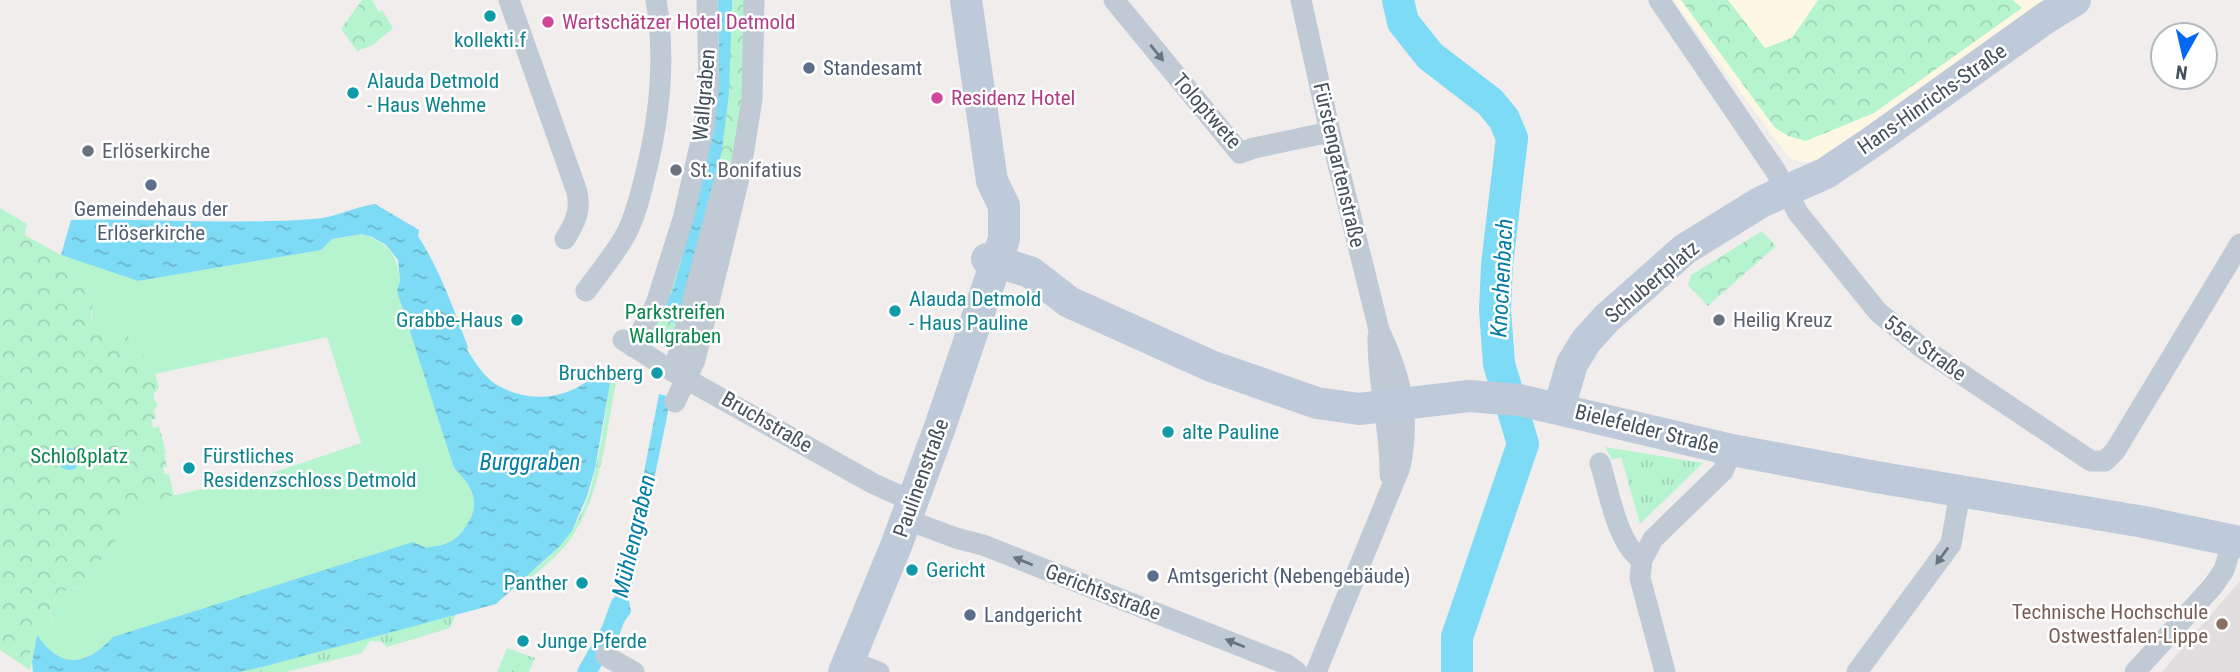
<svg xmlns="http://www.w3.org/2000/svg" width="2240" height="672" font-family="'Roboto Condensed',sans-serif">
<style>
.commercial{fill:#fef7e4}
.education{fill:#e2dedf}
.grass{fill:url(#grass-tufts)}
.park{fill:url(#park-crowns)}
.garden{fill:#b6f4cf}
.water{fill:url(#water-ripples)}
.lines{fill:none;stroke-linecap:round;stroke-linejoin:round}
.canal{stroke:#7edbf6;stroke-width:19}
.river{stroke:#7edbf6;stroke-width:32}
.street{stroke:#bfcad5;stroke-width:21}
.secondary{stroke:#becad9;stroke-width:32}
.oneway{fill:#697581}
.culture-dot{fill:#0f9aa8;stroke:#fff;stroke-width:2.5}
.hotel-dot{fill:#d1479c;stroke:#fff;stroke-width:2.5}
.service-dot{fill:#5c6f8a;stroke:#fff;stroke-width:2.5}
.worship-dot{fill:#6b7280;stroke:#fff;stroke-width:2.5}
.education-dot{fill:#8d6e63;stroke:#fff;stroke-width:2.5}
.labels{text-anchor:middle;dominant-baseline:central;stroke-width:5;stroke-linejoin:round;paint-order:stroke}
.hotel-label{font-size:21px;fill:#b23c85;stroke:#fff;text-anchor:start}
.culture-label{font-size:21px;fill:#0d838f;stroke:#fff;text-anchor:start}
.service-label{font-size:21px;fill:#4e5e75;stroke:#fff;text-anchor:start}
.street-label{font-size:21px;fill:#44515d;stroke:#fff}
.worship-label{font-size:21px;fill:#5b616d;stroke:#fff;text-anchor:start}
.park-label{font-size:21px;fill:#0c874c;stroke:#fff}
.education-label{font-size:21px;fill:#785e54;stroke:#fff;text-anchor:end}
.water-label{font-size:23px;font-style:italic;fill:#027ea4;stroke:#fff}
</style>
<defs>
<pattern id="grass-tufts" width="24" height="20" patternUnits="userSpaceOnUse" patternTransform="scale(1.75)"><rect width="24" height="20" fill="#b6f4cf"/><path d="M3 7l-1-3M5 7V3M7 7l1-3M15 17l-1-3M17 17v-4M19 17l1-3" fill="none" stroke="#9ed3b4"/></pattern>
<pattern id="park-crowns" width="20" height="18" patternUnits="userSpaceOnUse" patternTransform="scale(1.75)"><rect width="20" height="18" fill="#b6f4cf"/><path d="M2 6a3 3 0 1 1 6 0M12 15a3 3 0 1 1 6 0" fill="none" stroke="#9ed3b4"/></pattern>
<pattern id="water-ripples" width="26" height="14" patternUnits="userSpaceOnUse" patternTransform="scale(1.75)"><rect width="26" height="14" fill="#7edbf6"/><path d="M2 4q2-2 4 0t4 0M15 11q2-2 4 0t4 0" fill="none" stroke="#69b4ca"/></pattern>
</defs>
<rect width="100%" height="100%" fill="#f1eded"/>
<path class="commercial" d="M1673,0H2048L2051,2L1813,163L1794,160L1786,154Z"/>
<path class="education" d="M2240,581V672H2162L2167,666Z"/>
<path class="grass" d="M610,383H616C605,438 601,502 565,546C551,562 533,576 517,590L512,589C532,571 555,554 570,533C598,494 602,429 610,383Z
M1605,447L1703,463L1640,524L1621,457L1612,460Z
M456,614L450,628L387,647L382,642L370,641L362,653L286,672H240Z
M507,648L535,658L529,672H497Z"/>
<path class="park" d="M362,0H372L379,12L382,10L393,28L373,45L357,51L341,29Z
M711,0H751L743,132L676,353L645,333L689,214Z
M1681,0H1728L1765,48L1792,38L1818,0H2013L2022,8L1874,113L1806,141L1788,136L1775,128Z
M0,208L27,224L25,235L61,255L95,299L91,311V318L125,332L153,368L159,387L154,394V400L158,404L154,411L156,418L152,420L153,428L159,426L166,453L164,454L167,466L163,468L165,474H169L174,496L146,502L80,587H74L54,600L50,615L54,628L35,635L30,648V670L0,650Z
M1762,231L1776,246L1708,306L1688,285L1691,275Z"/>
<path class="garden" d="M363,234C389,244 397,254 400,281L454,468C481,495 482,517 451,542L114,637C97,655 68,672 47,649C43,645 40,640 37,636L30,670V648L35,635L54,628C45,607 57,588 80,587L146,502L275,472L361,443L327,337L155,374L153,368L125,332C102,339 84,322 95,299L61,255L138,281L260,260L332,239Z"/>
<path class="water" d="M718,0H732L729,93L722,150L679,325L667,319L664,303L668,294L672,293C688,235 706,178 714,119C720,80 719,39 718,0Z
M375,204L419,230L418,236C440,270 454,310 468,347L467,350C476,363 485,379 499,386C531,404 570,399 596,374L610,383L595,469L587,496L572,531L560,546L496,604L266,666L240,672H33L32,662L37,635C61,670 86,666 113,637L413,542L426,548C435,546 446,545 453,540C460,535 464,530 468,523C482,501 470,484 454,468L397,291L400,281L398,260L386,245L372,237L362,234L332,239L321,250L138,281L61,255L71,220C152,218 232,225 313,219C335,218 353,207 375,204Z
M659,394L671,397L629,602L631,612L617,632L606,626L629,551Z
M58 459a11 11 0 1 1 22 0a11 11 0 1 1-22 0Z"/>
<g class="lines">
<path class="canal" d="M587,672L611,630L620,605"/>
<path class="river" d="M1398,0L1403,22L1430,56L1490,102L1504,119L1512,138L1497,265L1495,310L1499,364L1523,444L1457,637V672"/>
<path class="street" d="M509,0L577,192C581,211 575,223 565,239
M1114,0L1240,153L1254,148L1330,132
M1301,0L1330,132L1379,330C1401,377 1411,415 1400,467L1316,672
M1659,0L1775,170L1798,213L1878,312L1921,347L2091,461H2105L2115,451L2240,244
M586,291C599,273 615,254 626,234C636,215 641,192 646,172C660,115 666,58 656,0
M1378,336C1377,383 1391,428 1390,475
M623,340L672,371L874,484L912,501
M633,347L656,304L683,219L704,128L709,86L707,0
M672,371L679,353L726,174
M675,402L695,360L740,174L752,99L754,0
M1600,463C1609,491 1617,544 1642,560
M905,519L956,538L983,545L1286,664L1297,672
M606,656L634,672
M849,661L879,672
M1665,672L1640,578L1642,560L1653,539L1723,471L1732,450
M1857,672L1951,544L1960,492
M2135,672L2213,586L2224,570L2233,540"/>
<path class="secondary" d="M987,259L1030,272L1069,302L1211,366L1317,403L1359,409L1469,396L1519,400L1732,450L1876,477L2144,522L2240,542
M1559,408L1572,364L1586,341L1607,318L1685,249L1761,202L1826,173L1872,142L2047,17L2075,0
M844,672L896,546L940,427L1004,239V206L992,181L966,0"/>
</g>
<defs><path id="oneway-solid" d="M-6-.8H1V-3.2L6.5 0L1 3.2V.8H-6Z" transform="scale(1.75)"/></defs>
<g class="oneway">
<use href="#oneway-solid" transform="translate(1157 53) rotate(51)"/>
<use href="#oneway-solid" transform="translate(1942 556) rotate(126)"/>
<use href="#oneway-solid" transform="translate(1023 561) rotate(-158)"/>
<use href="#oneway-solid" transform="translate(1235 643) rotate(-158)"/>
</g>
<g class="culture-dot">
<circle cx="490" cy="16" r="7"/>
<circle cx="353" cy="93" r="7"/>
<circle cx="895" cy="311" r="7"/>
<circle cx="517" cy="320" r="7"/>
<circle cx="657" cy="373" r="7"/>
<circle cx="1168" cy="432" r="7"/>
<circle cx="189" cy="468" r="7"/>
<circle cx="912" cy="570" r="7"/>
<circle cx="582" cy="583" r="7"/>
<circle cx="523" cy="641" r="7"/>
</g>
<g class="hotel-dot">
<circle cx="548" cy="22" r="7"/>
<circle cx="937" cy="98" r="7"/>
</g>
<g class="service-dot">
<circle cx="809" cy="68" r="7"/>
<circle cx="151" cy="185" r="7"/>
<circle cx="1153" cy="576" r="7"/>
<circle cx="970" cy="615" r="7"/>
</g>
<g class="worship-dot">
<circle cx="88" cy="151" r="7"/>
<circle cx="676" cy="170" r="7"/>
<circle cx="1719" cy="320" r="7"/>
</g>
<circle class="education-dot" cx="2222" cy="624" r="7"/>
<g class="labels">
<g class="hotel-label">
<text x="562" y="22">Wertschätzer Hotel Detmold</text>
<text x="951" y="98">Residenz Hotel</text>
</g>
<g class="culture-label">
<text x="490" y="40" text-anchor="middle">kollekti.f</text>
<text x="367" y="81">Alauda Detmold<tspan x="367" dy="24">- Haus Wehme</tspan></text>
<text x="909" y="299">Alauda Detmold<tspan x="909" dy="24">- Haus Pauline</tspan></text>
<text x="503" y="320" text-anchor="end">Grabbe-Haus</text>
<text x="643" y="373" text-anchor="end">Bruchberg</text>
<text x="1182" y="432">alte Pauline</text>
<text x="203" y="456">Fürstliches<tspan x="203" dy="24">Residenzschloss Detmold</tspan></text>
<text x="926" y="570">Gericht</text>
<text x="568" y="583" text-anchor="end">Panther</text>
<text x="537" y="641">Junge Pferde</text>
</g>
<g class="service-label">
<text x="823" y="68">Standesamt</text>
<text x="151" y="209" text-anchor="middle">Gemeindehaus der<tspan x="151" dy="24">Erlöserkirche</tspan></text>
<text x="1167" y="576">Amtsgericht (Nebengebäude)</text>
<text x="984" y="615">Landgericht</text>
</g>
<g class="street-label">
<text transform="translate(704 95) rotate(-85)">Wallgraben</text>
<text transform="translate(1932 99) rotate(-35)">Hans-Hinrichs-Straße</text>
<text transform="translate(1207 111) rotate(49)">Toloptwete</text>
<text transform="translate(1339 165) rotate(77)">Fürstengartenstraße</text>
<text transform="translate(1652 282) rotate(-40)">Schubertplatz</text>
<text transform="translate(1925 348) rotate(36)">55er Straße</text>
<text transform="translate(767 422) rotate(30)">Bruchstraße</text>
<text transform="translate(1647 429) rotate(14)">Bielefelder Straße</text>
<text transform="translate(921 478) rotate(-70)">Paulinenstraße</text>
<text transform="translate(1103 592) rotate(21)">Gerichtsstraße</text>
</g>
<g class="worship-label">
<text x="102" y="151">Erlöserkirche</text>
<text x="690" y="170">St. Bonifatius</text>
<text x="1733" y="320">Heilig Kreuz</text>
</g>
<g class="park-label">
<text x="675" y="312">Parkstreifen<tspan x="675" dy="24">Wallgraben</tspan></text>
<text x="79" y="456">Schloßplatz</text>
</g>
<g class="education-label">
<text x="2208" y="612">Technische Hochschule<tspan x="2208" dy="24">Ostwestfalen-Lippe</tspan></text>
</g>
<g class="water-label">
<text transform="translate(1502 278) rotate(-87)">Knochenbach</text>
<text x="530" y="462">Burggraben</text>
<text transform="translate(634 536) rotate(-77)">Mühlengraben</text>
</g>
</g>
<g transform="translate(2184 56) rotate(188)"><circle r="33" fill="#ffffff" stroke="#b4b9be" stroke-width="2"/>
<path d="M0-5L12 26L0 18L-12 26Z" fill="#0468f4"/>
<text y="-10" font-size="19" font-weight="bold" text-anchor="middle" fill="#44515d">N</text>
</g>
</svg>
